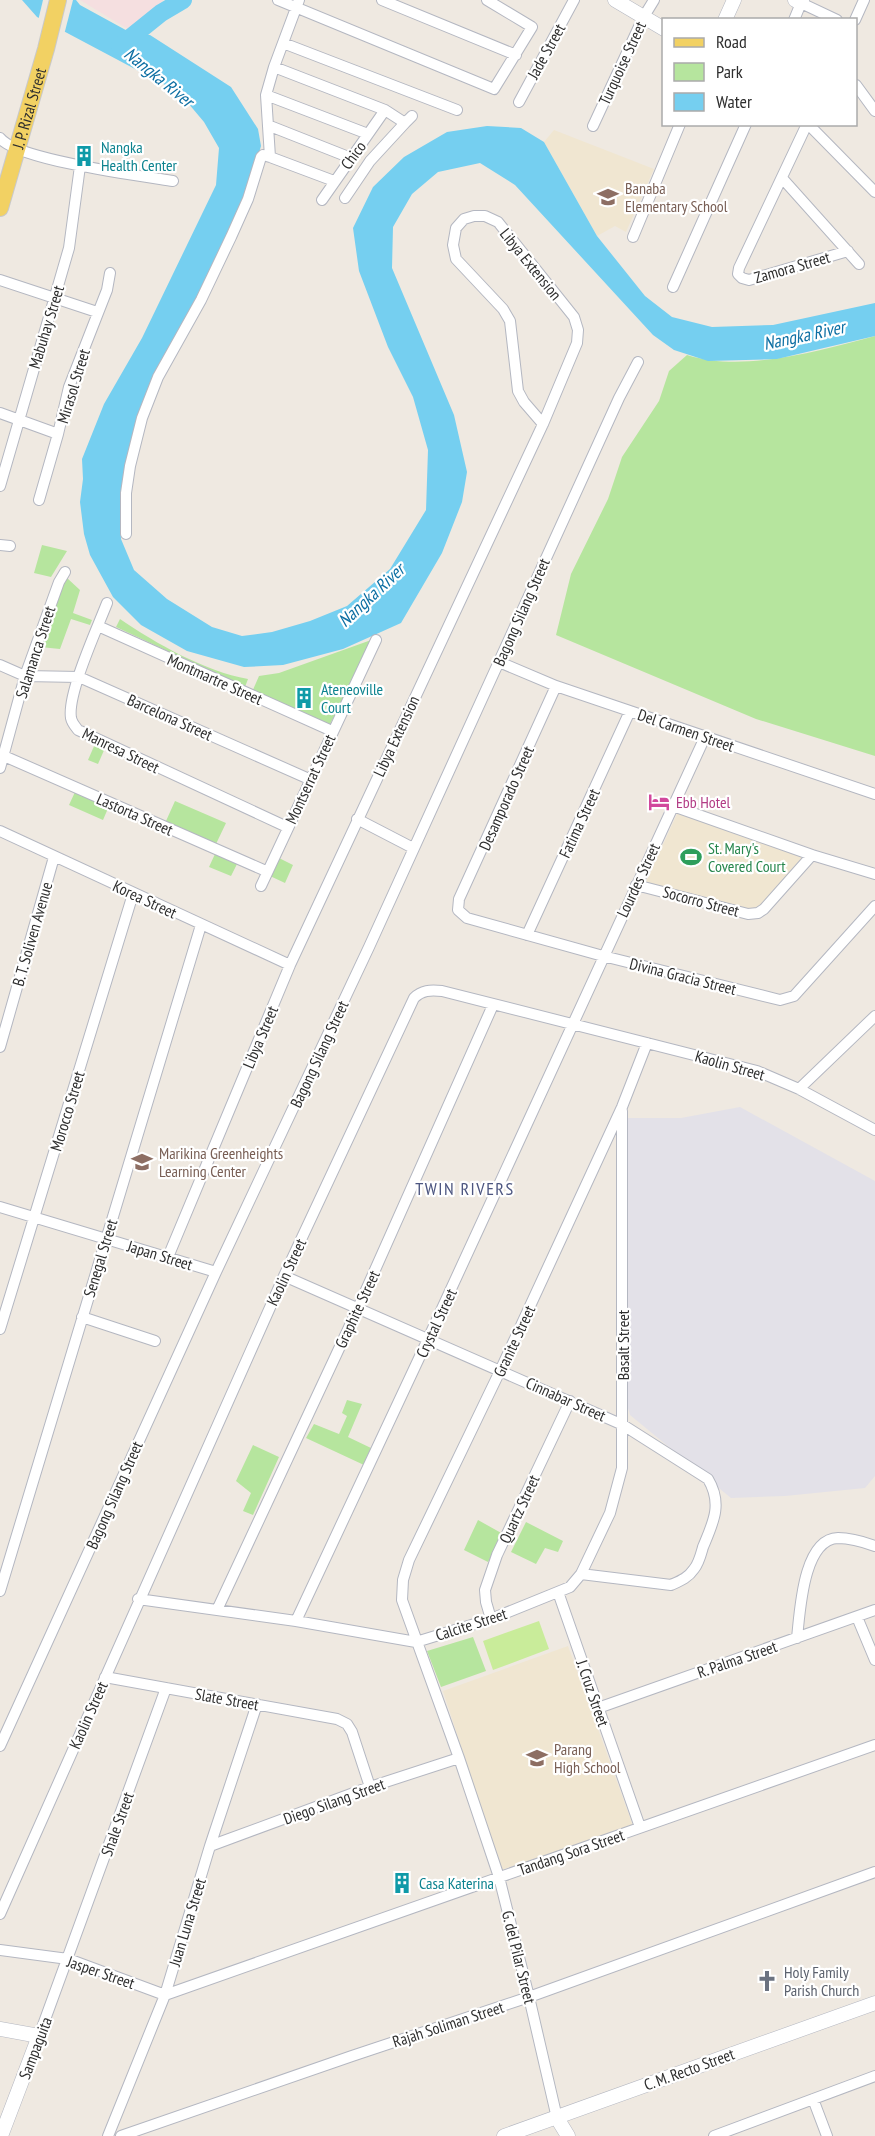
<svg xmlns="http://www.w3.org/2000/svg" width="875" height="2136" font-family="'PT Sans Narrow',sans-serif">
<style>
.industrial{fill:#e3e1e8}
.education{fill:#f0e6d1}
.medical{fill:#f5dfe0}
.green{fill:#b6e59e}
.pitch{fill:#c9ec9a}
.water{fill:#75cff0}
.pier{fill:#efe9e1}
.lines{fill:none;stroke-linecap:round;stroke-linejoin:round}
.river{stroke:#75cff0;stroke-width:18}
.minor-casing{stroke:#b4b7c1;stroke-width:12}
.tertiary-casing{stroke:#b4b7c1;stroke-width:15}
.primary-casing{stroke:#c9c9c9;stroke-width:18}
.minor{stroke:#fff;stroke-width:10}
.tertiary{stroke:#fff;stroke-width:14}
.primary{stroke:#f2d163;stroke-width:16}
.labels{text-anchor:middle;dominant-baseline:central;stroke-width:4.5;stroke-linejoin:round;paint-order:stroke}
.street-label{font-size:16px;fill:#2e2e2e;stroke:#fff}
.culture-label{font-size:16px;fill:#0d838f;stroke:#fff;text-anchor:start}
.education-label{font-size:16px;fill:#785e54;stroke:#fff;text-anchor:start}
.hotel-label{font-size:16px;fill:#b23c85;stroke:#fff;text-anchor:start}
.leisure-label{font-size:16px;fill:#27864d;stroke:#fff;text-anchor:start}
.worship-label{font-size:16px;fill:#5b616d;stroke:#fff;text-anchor:start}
.water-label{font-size:18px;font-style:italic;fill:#0d6fa3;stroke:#fff}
.neighbourhood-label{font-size:18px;letter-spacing:1.5px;fill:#4d5680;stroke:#fff}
</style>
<rect width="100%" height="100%" fill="#efe9e1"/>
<path class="industrial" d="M740,1107L875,1181V1476L865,1488L785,1496L731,1498L630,1415L622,1387L625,1118H681Z"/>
<path class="education" d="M554,130L654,169L626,232L615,226L597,236L544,142Z
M678,812L806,855L754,914L645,884Z
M568,1646L633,1826L501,1870L443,1691Z"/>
<path class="medical" d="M80,0H163L146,28L136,34Z"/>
<path class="green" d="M875,336V756L756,719L556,635L571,574L608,499L622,457L659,401L669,371L687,355C743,373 819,351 875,336Z
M42,545L67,551L51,577L34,573Z
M67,578L80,590L73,613L92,620L90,625L71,619L60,649L40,647L62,584Z
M120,619C157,644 204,671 248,679L245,687L116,627Z
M374,639L329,726L252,692L259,676L279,673Z
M95,744L105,748L98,764L88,760Z
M75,792L109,806L103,820L69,805Z
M175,801L226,823L216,844L166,821Z
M215,854L237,864L231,876L209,867Z
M279,858L293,865L285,883L270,876Z
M347,1400L362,1404L348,1437L371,1448L364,1465L306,1438L314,1424L339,1434L347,1416L342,1413Z
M253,1445L279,1457L253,1515L243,1511L251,1493L236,1481Z
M478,1520L503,1534L488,1562L464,1550Z
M526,1522L563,1541L558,1552L545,1548L536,1564L511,1552Z
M473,1637L486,1671L441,1687L427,1651Z"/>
<path class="pitch" d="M539,1621L549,1649L493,1670L483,1641Z"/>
<path class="water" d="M22,0H76L80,5L133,34L150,35L231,87L258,129L261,146L246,197L216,275L146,396L120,512L121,539L134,570L167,599L212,627L242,636L272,632L310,621L347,606L390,569L426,510L428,450L413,397L388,347L359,271L353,228L373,187L404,157L447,132L487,126L521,128L544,142L597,236L645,296L672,317L712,327L773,325L875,303V336L777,359L708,361L674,350L653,335L515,185L480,163L438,172L412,194L393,227L392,268L454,415L467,472L462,502L442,553L401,623L343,649L283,665L244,667L187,651L141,625L113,597L90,555L84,534L80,502L83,479L82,459L104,404L142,338L216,185L219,148L204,122L188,103L167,86L37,17Z"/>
<path class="pier" d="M43,0H73L64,35L38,21Z"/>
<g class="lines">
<path class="river" d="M120,46L161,13L183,0"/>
<defs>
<path id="minor" d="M278,0L494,89L532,27L487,0
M382,0L516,55
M794,20L801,3L837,20
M855,20L864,0
M283,43L457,110
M274,67L385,110L405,123L412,116
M856,85L875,111
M266,95L368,134
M519,102L574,0
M807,124L739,268L738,274L742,278L749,280L848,251
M808,124L875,192
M270,126L351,158
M593,126L643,18L654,0
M0,138C17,160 141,176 173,181
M270,157L266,95L274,67L299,0
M782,178L859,264
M345,198L370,161L405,123
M322,200L385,110
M633,237L680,124
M0,280L97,312
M673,287L746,124
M0,413L58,434
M0,486L69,248L80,166
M39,500L58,434L69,387L107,290L110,273
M126,534V493L130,466L142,418L158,377L201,300L231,237L248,199L261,157L263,155L270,157L334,181
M0,545L10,546
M107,603C97,629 67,694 71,718C72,723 75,726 78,730L287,827
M98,626L332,731
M499,662L556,686L875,794
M0,665L25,676L79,677L309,779
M556,686L459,899L458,910L467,918L603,956L780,1000L794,996L875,906
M4,756L266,871
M0,768L25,676L59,582L65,572
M673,806L812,855L875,874
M357,819L413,848
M0,831L290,965
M636,885L748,914L758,913L764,909L812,855
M261,886L376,640
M527,935L630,711
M0,1047L54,857
M799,1089L875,1016
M0,1207L216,1272
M168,1257L290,965L543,424L577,343L578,330L574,317L498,222L485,216H474L464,219L456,228L453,245L456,259L503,309L510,321L518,391L524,402L543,424
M284,1276L623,1425L708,1479C723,1504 713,1523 703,1547C701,1554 699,1563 694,1569C688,1578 680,1581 671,1585L581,1574
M82,1317L155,1341
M0,1329L133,894
M0,1591L201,925
M558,1592L640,1827
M138,1599L296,1621L416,1642L491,1619L570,1587L581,1574L610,1513L622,1468V1111
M217,1610L358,1308L493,1005
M857,1617L875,1660
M491,1619L486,1602L485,1590L497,1555L570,1401
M296,1621L428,1339L705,737
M797,1638C800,1611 803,1539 838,1538C850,1538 864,1542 875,1546
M105,1677L337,1719L347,1724L352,1732L370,1787
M598,1708L875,1610
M0,1746L216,1272L369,947L619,398L638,362
M210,1846L370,1787L459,1758
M0,1914L284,1276L414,998C422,990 430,990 442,991L757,1071L799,1089L875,1130
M0,1950L68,1959L165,1995L875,1745
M39,2036L166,1688
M813,2099L827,2136
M557,2118L529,1997L499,1877L459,1758L402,1600L403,1580L409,1560L500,1371L622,1107L647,1043
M108,2136L165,1995L210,1846L257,1704
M121,2136L352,2056L529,1997L875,1872
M714,2136L875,2076"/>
<path id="tertiary" d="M615,0L664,29
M795,0L801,3L802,0
M725,20L734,0
M0,2029L39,2036L1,2136
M557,2118L568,2136
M504,2136L875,2003"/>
<g id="primary">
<path id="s1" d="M0,208L46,49L58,0"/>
</g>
</defs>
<use href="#minor" class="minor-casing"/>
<use href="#tertiary" class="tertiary-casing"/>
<use href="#primary" class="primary-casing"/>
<use href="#minor" class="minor"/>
<use href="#tertiary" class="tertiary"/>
<use href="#primary" class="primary"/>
</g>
<defs>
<symbol id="building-bare" viewBox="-9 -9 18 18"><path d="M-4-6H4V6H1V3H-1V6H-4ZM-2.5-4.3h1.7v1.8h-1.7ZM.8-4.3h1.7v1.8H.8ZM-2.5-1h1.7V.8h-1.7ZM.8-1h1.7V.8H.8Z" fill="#0f9aa8" stroke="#fff" stroke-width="2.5" paint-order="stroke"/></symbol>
<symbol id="school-bare" viewBox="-9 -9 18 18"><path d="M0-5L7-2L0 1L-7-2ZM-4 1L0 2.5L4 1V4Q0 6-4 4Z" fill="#8d6e63" stroke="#fff" stroke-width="2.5" paint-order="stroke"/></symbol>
<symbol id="hotel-bare" viewBox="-9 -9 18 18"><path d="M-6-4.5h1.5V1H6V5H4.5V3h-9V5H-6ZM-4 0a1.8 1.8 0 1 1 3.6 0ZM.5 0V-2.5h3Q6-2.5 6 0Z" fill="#d1479c" stroke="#fff" stroke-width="2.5" paint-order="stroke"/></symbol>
<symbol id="stadium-bare" viewBox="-9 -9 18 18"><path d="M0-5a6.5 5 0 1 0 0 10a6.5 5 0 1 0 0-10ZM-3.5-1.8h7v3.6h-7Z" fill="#2e9e5b" stroke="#fff" stroke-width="2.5" paint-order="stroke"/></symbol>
<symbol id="church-bare" viewBox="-9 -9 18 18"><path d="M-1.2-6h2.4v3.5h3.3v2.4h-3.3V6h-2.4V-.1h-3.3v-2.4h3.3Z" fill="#6b7280" stroke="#fff" stroke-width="2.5" paint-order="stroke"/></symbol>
</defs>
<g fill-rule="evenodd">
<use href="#building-bare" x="69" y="141" width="30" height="30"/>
<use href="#school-bare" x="593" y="182" width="30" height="30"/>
<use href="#building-bare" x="289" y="683" width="30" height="30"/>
<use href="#hotel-bare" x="644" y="787" width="30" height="30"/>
<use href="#stadium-bare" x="676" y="842" width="30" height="30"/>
<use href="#school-bare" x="127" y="1147" width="30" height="30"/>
<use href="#school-bare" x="522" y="1743" width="30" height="30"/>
<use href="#building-bare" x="387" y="1868" width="30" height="30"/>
<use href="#church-bare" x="752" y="1966" width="30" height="30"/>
</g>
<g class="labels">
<g class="street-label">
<text transform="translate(546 51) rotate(-61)">Jade Street</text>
<text transform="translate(622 63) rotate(-65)">Turquoise Street</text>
<text stroke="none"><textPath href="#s1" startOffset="104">J. P. Rizal Street</textPath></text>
<text transform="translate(353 155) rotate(-54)">Chico</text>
<text transform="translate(531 264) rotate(51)">Libya Extension</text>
<text transform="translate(792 267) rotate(-16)">Zamora Street</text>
<text transform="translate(46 327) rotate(-73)">Mabuhay Street</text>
<text transform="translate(73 386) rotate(-73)">Mirasol Street</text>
<text transform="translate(521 612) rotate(-66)">Bagong Silang Street</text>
<text transform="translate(35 652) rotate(-72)">Salamanca Street</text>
<text transform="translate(215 679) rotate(24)">Montmartre Street</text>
<text transform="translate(170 717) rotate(24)">Barcelona Street</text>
<text transform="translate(686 730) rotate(19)">Del Carmen Street</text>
<text transform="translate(396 736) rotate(-65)">Libya Extension</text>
<text transform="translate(121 750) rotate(26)">Manresa Street</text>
<text transform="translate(310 779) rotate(-65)">Montserrat Street</text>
<text transform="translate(506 798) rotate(-66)">Desamporado Street</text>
<text transform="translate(135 814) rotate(24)">Lastorta Street</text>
<text transform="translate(579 823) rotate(-65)">Fatima Street</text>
<text transform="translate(638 880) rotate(-65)">Lourdes Street</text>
<text transform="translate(145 899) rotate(25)">Korea Street</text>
<text transform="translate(701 901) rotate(15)">Socorro Street</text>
<text transform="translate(32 934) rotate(-74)">B. T. Soliven Avenue</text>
<text transform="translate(683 976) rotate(14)">Divina Gracia Street</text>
<text transform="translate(260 1037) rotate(-67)">Libya Street</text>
<text transform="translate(319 1054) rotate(-65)">Bagong Silang Street</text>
<text transform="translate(730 1065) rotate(16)">Kaolin Street</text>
<text transform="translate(67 1111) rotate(-73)">Morocco Street</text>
<text transform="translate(160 1255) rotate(17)">Japan Street</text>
<text transform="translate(100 1258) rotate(-73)">Senegal Street</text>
<text transform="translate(286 1272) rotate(-65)">Kaolin Street</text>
<text transform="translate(357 1309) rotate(-65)">Graphite Street</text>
<text transform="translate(436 1323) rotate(-65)">Crystal Street</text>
<text transform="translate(514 1341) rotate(-65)">Granite Street</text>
<text transform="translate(623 1345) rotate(-90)">Basalt Street</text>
<text transform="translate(566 1399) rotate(24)">Cinnabar Street</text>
<text transform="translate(114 1495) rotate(-66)">Bagong Silang Street</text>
<text transform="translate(519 1509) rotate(-65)">Quartz Street</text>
<text transform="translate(471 1624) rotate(-18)">Calcite Street</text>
<text transform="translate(737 1659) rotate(-19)">R. Palma Street</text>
<text transform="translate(593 1693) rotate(71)">J. Cruz Street</text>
<text transform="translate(227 1699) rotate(10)">Slate Street</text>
<text transform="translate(88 1715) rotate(-66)">Kaolin Street</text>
<text transform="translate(334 1801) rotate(-20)">Diego Silang Street</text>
<text transform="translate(117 1824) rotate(-70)">Shale Street</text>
<text transform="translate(571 1852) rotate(-19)">Tandang Sora Street</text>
<text transform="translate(187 1922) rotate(-73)">Juan Luna Street</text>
<text transform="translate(519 1957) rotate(76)">G. del Pilar Street</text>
<text transform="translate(101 1972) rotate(19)">Jasper Street</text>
<text transform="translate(448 2024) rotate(-18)">Rajah Soliman Street</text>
<text transform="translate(35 2048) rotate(-69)">Sampaguita</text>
<text transform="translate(689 2069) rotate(-20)">C. M. Recto Street</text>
</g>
<g class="culture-label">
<text x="101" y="147">Nangka<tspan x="101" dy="18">Health Center</tspan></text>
<text x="321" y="689">Ateneoville<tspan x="321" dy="18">Court</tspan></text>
<text x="419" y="1883">Casa Katerina</text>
</g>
<g class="education-label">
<text x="625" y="188">Banaba<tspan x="625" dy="18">Elementary School</tspan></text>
<text x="159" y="1153">Marikina Greenheights<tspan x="159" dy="18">Learning Center</tspan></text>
<text x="554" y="1749">Parang<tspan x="554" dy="18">High School</tspan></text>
</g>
<g class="hotel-label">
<text x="676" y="802">Ebb Hotel</text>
</g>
<g class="leisure-label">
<text x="708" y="848">St. Mary's<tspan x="708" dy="18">Covered Court</tspan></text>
</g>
<g class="worship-label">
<text x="784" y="1972">Holy Family<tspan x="784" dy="18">Parish Church</tspan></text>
</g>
<g class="water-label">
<text transform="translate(159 77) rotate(39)">Nangka River</text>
<text transform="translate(804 335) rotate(-12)">Nangka River</text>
<text transform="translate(371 595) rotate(-43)">Nangka River</text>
</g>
<g class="neighbourhood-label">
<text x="465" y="1188">TWIN RIVERS</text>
</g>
</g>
<rect x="662" y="18" width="195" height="108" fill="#ffffff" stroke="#ababab" stroke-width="1.5"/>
<rect x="674" y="38" width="30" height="9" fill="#f2d163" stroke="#ababab" stroke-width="1.5"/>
<text x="716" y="48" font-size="18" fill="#2e2e2e">Road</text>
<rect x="674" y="63" width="30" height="18" fill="#b6e59e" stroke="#ababab" stroke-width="1.5"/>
<text x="716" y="78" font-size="18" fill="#2e2e2e">Park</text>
<rect x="674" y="93" width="30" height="18" fill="#75cff0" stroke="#ababab" stroke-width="1.5"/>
<text x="716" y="108" font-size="18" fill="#2e2e2e">Water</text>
</svg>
